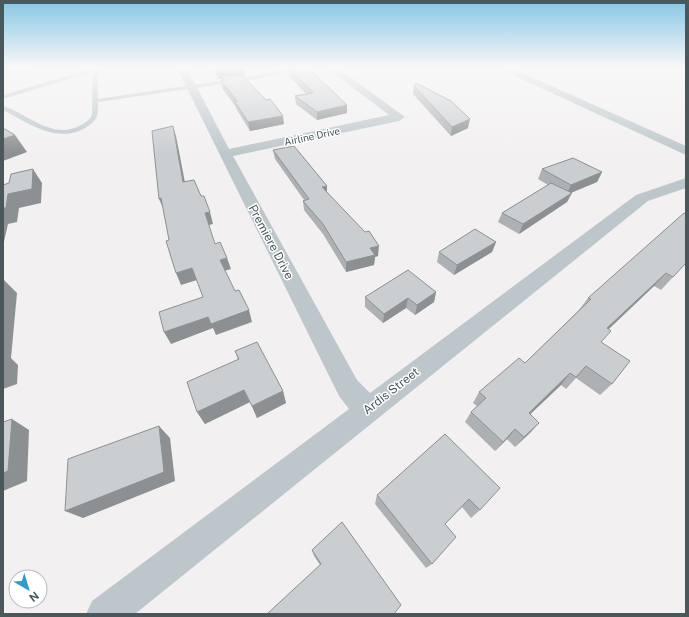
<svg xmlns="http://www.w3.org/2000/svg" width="689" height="617" font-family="'Public Sans',sans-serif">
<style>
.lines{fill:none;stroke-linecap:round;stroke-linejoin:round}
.service{fill:#bdc7cb;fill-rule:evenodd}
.minor{fill:#bdc7cb;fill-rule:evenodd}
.secondary{fill:#bbc7cc;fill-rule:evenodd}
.wall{fill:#aeb1b4}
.shaded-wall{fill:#8d9092}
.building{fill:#caced1;stroke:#8d9092}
.labels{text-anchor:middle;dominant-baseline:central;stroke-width:3;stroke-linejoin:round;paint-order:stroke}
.far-street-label{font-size:10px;fill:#4a575b;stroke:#fff}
.street-label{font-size:12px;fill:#4a575b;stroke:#fff}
</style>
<rect width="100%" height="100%" fill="#f2f0f0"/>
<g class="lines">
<path class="service" d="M93,68H97L98,99L257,75L296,68H305L257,79L98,102C98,117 98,120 85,128C57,144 28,123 3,110V106C28,114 53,141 81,125C86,122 90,120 92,115L93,72L3,99V95Z"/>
<path class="minor" d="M177,68H187L229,149L389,115L327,68H338L405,117L399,121L233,156L357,380L370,393L636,195L686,178V188L648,201L135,614H86L92,601L349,409L339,396Z
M498,68H511L686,146V155Z"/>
<path class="secondary" d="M3,68H35L30,71L3,74Z"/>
</g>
<path class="wall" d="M210,68H244L245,75L243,76L284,124L250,131L237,110L236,107L222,88L221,81L222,80V79H219Z
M289,68L347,113L317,120L296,104L295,96L306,94L289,76Z
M414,86L468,128L451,136L413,94Z
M273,150L327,192L378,256L375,257L374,265L346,272L323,234L304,210L303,201L304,200L275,159Z
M542,169L602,172L597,182L572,192L567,202L519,234L498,222L502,213L548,185L538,179Z
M496,242L492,252L454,275L437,262L439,252Z
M686,263L661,290L654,286L609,329L601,342L612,384L600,395L576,378L566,389L561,385L530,414L539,423L515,447L507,439L495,451L465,422L471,412L477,406L473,403L479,392L525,363L579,310L588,298Z
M436,292L434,302L415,315L406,308L383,323L365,307V297Z
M235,351L283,391L286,403L257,418L250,402L205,424L197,412L238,360Z
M445,434L480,510L471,518L462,507L445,524L432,564L426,568L375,504L377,495Z
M312,550L401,605L320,565L314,556Z"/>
<path class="shaded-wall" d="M216,68H244L245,75L223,79L222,77V79H219Z
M347,105V113L317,120V112Z
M283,116L284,124L250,131L248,122Z
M470,119L468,128L451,136L452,127Z
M173,126L176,136L187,193L183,182Z
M15,135L27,152L3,161V139Z
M33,169L42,183L41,203L19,208L17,222L8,224L3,246V208L8,194Z
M602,172L597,182L566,195L571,185Z
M327,186V196L322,187Z
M572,193L567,202L519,234L523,224Z
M161,198L164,210L159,199Z
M210,212L213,224L209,225L205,213Z
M496,242L492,252L454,275L457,265Z
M379,246L378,256L375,257L374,265L346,272V262L370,248Z
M227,258L231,269L224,271L220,260Z
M192,268L197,280L181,285L176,273Z
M666,273L654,286L597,340L607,328Z
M3,279L17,293L11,358L18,365L17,384L3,389Z
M436,292L434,302L415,315L417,305Z
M408,298L406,308L383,323L384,314Z
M249,310L252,322L216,335L213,328L171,344L164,332L208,317Z
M570,373L561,385L520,424L529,413Z
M244,390L250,402L205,424L197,412Z
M283,391L286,403L257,418L252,406Z
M12,419L29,430L27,481L3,491V473Z
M539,423L530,433L515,447L524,437Z
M159,426L170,438L175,481L83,518L65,511Z
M515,429L507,439L495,451L503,442Z
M3,550L4,582L3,583Z"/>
<path class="building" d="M289,68H308L347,105L317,112L295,96L313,93Z
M242,75L266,100L270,99L283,116L248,122L235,102L237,101L221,81L224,80L222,77Z
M416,83L451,101L470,119L452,127L414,86Z
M173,126L183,182L194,180L201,196H204L210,212L205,213L215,244L220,242L227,258L220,260L235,291L239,290L249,310L211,324L208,317L164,332L159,312L203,297L192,268L176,273L166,241L169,240L161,198L159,199L152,131Z
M3,128L15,135L3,139Z
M294,146L327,186L322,187L365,232L369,231L379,246L370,248L375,255L346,262L323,224L303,201L309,199L273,150Z
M573,158L602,172L571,185L542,169Z
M33,169L32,189L8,194L6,208H3V185L9,183L11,174Z
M551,183L572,193L523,224L502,213Z
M684,213L686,214V263L673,277L666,273L607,328L611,331L601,342L630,361L612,384L586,366L576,377L570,373L529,413L539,423L524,437L515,429L503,442L471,412L486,398L479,392L519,358L525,363L591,299L588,298Z
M475,229L496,242L457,265L439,252Z
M408,270L436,292L417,305L408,298L384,314L365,297Z
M257,342L283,391L252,406L244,390L197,412L187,382L239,359L235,351Z
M12,419L8,471L3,473V422Z
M159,426L164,472L65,511L68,459Z
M445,434L500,488L480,510L469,499L445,524L456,537L432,564L377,495Z
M342,522L401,605L394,614H267L321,564L312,550Z"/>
<linearGradient id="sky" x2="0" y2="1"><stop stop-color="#87c6e5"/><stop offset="0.44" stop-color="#f9f8f8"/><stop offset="1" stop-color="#f9f8f8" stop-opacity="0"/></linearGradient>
<rect width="689" height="154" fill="url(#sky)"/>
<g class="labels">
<g class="far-street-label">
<text transform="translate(312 136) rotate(-12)">Airline Drive</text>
</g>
<g class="street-label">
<text transform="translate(271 242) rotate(62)">Premiere Drive</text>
<text transform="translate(391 391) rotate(-38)">Ardis Street</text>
</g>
</g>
<rect width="689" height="617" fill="none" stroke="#4a575b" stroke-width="8"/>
<g transform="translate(28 589) rotate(142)"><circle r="19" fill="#ffffff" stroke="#b7bcbd"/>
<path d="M0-3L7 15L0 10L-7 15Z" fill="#2e9acd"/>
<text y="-6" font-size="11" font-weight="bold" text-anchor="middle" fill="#4a575b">N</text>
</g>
</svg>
